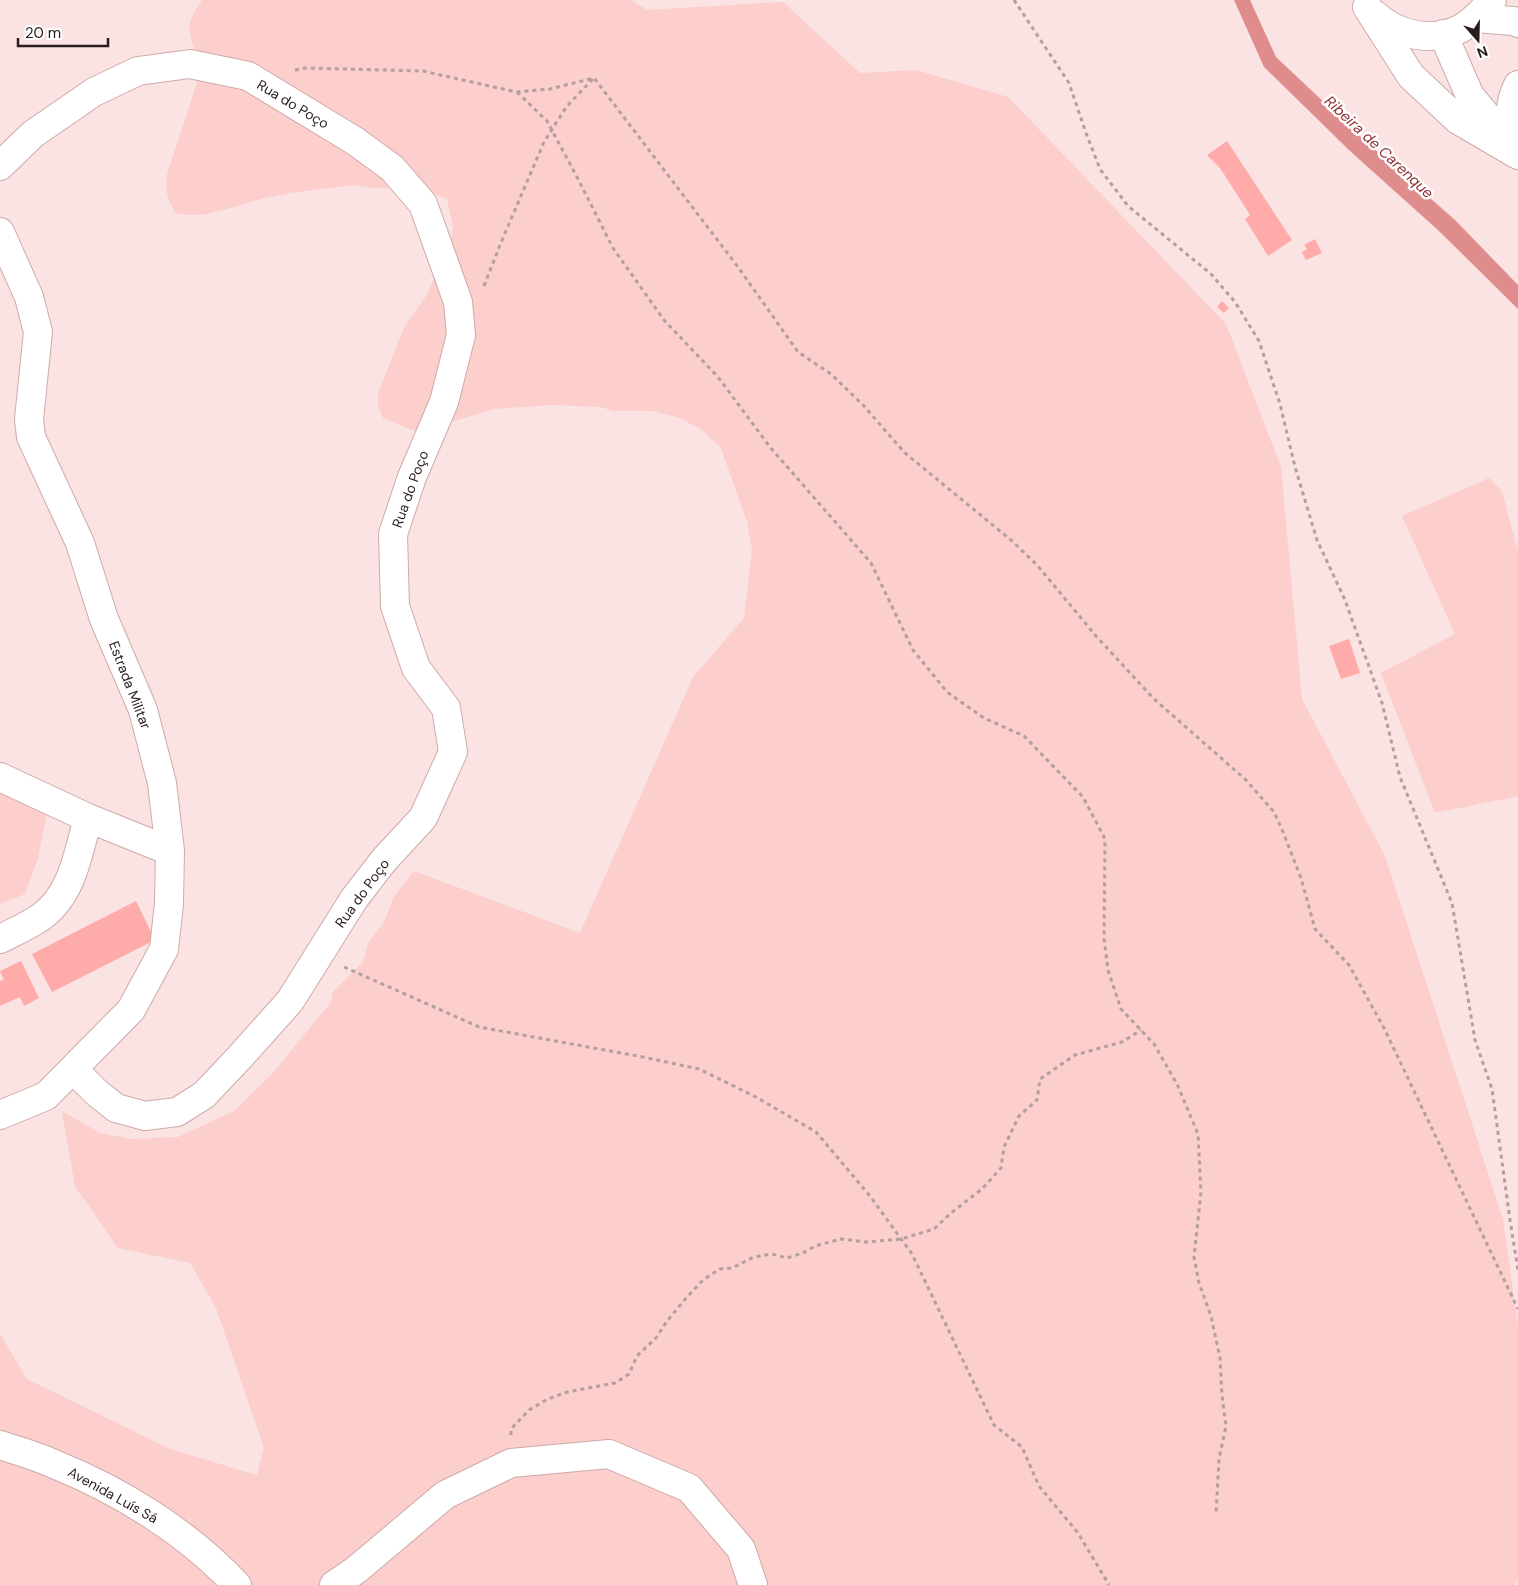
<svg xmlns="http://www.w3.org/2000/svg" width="1518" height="1585" font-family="'DM Sans',sans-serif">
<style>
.green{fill:#fccecc}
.forest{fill:#de8d8c}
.building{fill:#ffabaa}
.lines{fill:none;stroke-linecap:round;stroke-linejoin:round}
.minor-casing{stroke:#ceaaa9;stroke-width:30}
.path{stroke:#b39f9e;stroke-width:3;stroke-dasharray:4 4;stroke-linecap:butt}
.minor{stroke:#fff;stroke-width:28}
.labels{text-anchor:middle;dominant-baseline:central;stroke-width:5;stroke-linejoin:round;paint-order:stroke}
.street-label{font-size:14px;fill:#2a1c1c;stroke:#fff}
.water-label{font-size:15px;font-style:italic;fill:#8f2f35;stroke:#fff}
</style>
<rect width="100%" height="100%" fill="#fae3e2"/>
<path class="green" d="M202,0H631L647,10L783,2L860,73L916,70L1008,97L1226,324L1281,467L1302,699L1385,856L1503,1219L1518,1326V1580L1514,1585H0V1334L27,1379L170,1449L257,1475L264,1448L216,1308L190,1263L118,1248L75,1186L62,1111L100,1133L132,1139L178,1137L234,1111L271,1075L332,1001V993L363,962L369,941L384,923L393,898L414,871L580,933L693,677L744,618L752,550L747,522L721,448L701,429L677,417L652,411H613L601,407L551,405L494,409L422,431L409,429L383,418L378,406V393L403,330L426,296L451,241L453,227L447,199C433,193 417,188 402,188C384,187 372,190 355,185C325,189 295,191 266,198C236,204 206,221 176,213C167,200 165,191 167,175L197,82L196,54L192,42L189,26L193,14Z
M1489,478L1502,491L1518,552V796L1435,813L1381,673L1455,634L1402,516Z
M0,791L47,812L38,858L25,894L0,904Z"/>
<path class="forest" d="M1234,0H1250L1276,57L1363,139L1455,220L1518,285V309L1439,231L1350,151L1264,67Z"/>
<path class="building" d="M1227,141L1292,240L1268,256L1245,219L1250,215L1220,168L1207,155Z
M1315,239L1322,253L1306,260L1302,252L1307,249L1304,245Z
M1222,301L1229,308L1224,313L1217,307Z
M1349,639L1360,673L1341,679L1329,646Z
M136,901L155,940L52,992L32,954Z
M21,961L39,998L24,1006L20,997L0,1006V981L4,980L0,971Z"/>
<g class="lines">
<defs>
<path id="minor" d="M1367,7L1411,76L1458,120L1518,155
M1374,14C1396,35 1432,43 1460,29C1473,22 1483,11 1492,0
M1476,18L1513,21L1518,23
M1443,34L1470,96L1507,140
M1518,85C1507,107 1510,122 1518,144
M0,166L33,134L94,92L138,71L190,64L248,76L355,141L392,168L423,204L458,302L461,335L444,402L412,477L393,534L395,606L416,668L446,708L453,752L423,818L384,860L354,899L290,1001L239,1058L204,1095L177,1112L145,1116L116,1108L97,1093L74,1070
M0,232L29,297L38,332L29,419L31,437L80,543L104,619L143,710L162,783L170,851L169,903L164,949L131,1010L46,1096L0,1115
M0,777L88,818L170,851
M0,939C14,932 28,926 41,917C73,894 78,853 88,818
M0,1445C18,1451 37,1456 54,1464C121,1491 187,1532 237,1585
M334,1585L356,1570L445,1495L511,1463L609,1454L689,1488L741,1549L753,1585"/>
</defs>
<use href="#minor" class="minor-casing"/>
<path class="path" d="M1014,0L1069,83L1086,133L1100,169L1128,206L1211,274L1235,302L1259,341L1280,404L1295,467L1317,540L1345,600L1382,703L1400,777L1452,903L1475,1040L1492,1089L1510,1220L1518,1270
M295,70L305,68L423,71L516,92L550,89L594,78L738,267L798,352L831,374L863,405L905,453L1011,540L1037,565L1096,636L1154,699L1246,780L1274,812L1283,832L1301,878L1315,929L1349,965L1384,1028L1518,1309
M517,92L547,121L577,177L613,248L664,320L718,377L770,447L871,563L913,650L947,692L984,718L1024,736L1083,797L1105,839L1104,938L1108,970L1121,1009L1154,1044L1177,1084L1198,1134L1201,1192L1194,1257L1199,1283L1211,1316L1220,1358L1222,1396L1226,1426L1219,1459L1216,1515
M484,286L500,245L544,142L567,106L593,79
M344,967L479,1027L643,1057L699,1069L756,1097L816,1132L870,1196L912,1254L994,1425L1022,1447L1039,1486L1078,1533L1109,1585
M511,1435V1429L529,1410L548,1399L567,1392L615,1383L629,1374L637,1356L656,1338L667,1321L687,1297L703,1280L720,1269L732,1268L754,1257L772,1254L787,1258L803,1253L815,1246L841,1239L866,1242L901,1239L934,1229L951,1213L982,1189L1001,1168L1004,1147L1019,1116L1037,1100L1040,1079L1075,1055L1122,1042L1141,1030"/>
<use href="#minor" class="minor"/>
</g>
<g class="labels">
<g class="street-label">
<text transform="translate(293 104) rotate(31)">Rua do Poço</text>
<text transform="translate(410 489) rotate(-70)">Rua do Poço</text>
<text transform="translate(130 685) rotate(69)">Estrada Militar</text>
<text transform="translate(362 893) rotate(-54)">Rua do Poço</text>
<text transform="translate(113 1495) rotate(29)">Avenida Luís Sá</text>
</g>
<g class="water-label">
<text transform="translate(1379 147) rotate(43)">Ribeira de Carenque</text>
</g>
</g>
<g transform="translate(1478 40) rotate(160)" stroke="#ffffff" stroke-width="4" paint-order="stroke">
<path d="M0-4L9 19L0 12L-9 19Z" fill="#2a1c1c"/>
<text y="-8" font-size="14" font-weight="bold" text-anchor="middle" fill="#2a1c1c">N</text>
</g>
<path d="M18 38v8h90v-8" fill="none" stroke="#2a1c1c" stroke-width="2.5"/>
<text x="25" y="38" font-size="15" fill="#2a1c1c" stroke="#ffffff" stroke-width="4" paint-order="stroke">20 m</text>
</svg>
